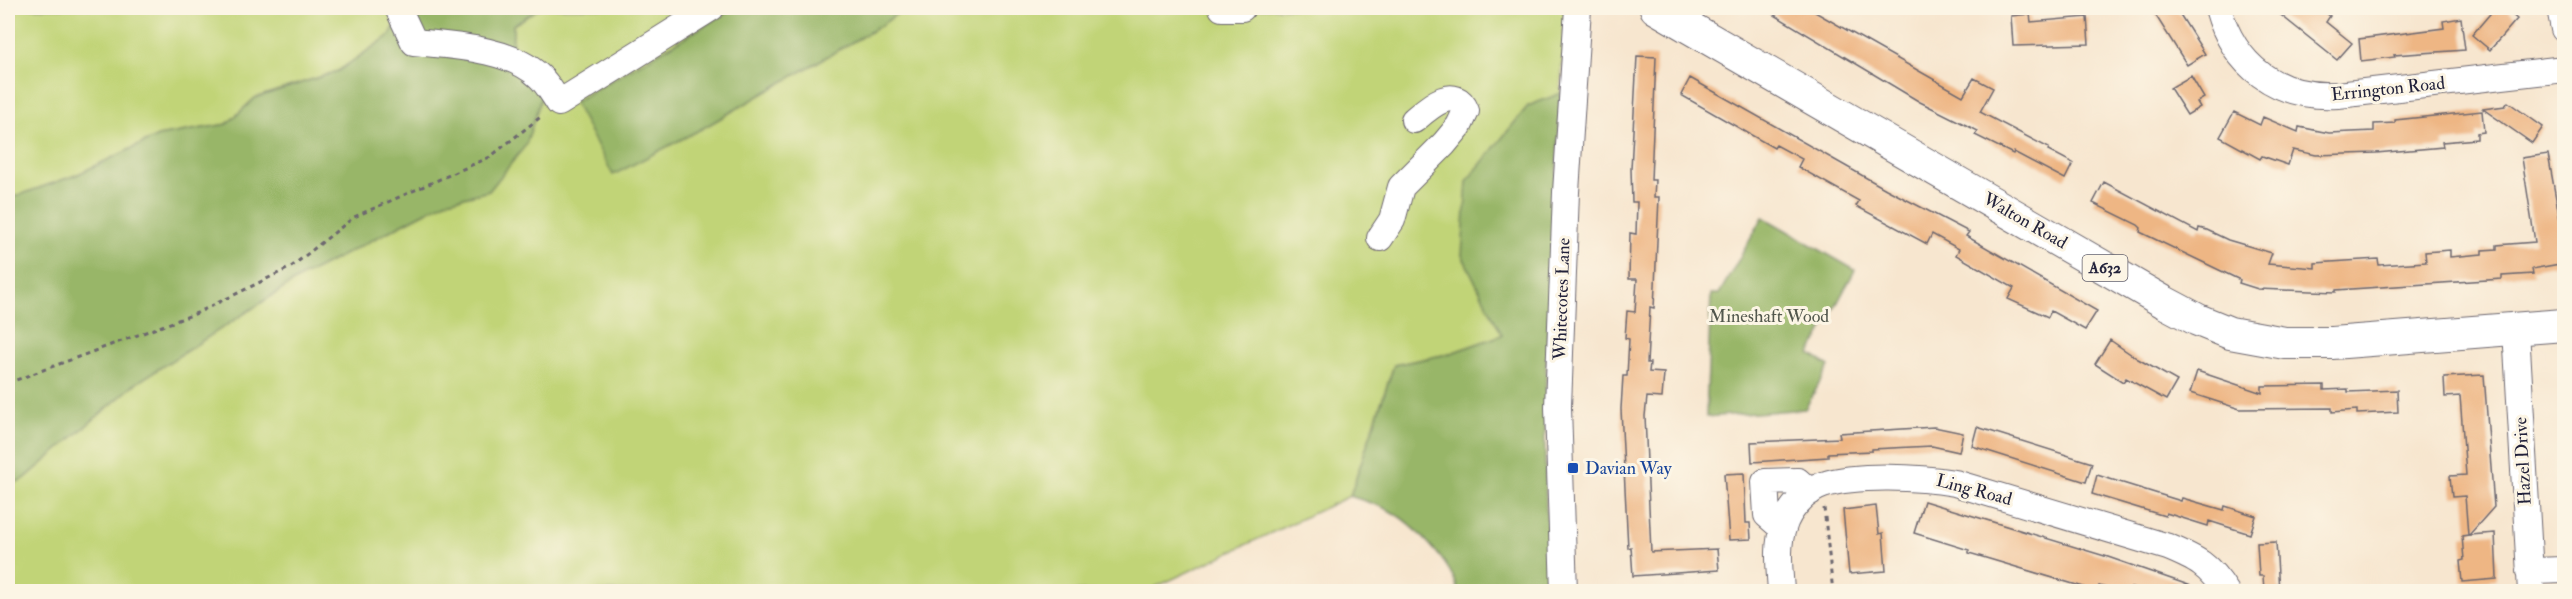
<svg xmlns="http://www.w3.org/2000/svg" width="2572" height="599" font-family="'IM FELL Double Pica',serif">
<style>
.green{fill:#c1d477;stroke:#727b59;stroke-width:1.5}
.forest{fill:#98b668;stroke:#5d6c52;stroke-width:1.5}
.building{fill:#eeb684}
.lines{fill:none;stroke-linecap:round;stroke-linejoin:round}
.minor-casing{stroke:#6d676f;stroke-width:28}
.major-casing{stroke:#6d676f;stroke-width:34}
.path{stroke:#6d676f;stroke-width:3;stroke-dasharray:4.5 4.5;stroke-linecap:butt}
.minor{stroke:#fff;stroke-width:26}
.major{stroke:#fff;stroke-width:32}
.transit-dot{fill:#1a4fb4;stroke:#fcf5e5;stroke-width:2}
.labels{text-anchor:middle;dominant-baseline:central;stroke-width:6;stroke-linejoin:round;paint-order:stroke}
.shield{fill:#fcf5e5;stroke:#63616e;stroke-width:1.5}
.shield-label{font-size:16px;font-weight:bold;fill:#22223b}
.street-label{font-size:18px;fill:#22223b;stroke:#fcf5e5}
.park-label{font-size:18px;fill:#52574d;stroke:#fcf5e5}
.transit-label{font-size:18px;fill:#164399;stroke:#fcf5e5;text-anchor:start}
</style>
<rect width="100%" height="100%" fill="#fcf5e5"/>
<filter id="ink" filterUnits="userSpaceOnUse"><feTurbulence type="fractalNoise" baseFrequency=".0167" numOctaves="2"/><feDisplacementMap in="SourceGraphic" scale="12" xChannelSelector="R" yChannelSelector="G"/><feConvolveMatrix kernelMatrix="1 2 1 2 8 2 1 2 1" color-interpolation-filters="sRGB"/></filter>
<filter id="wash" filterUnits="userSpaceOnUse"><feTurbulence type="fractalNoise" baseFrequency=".008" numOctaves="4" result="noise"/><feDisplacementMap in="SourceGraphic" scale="24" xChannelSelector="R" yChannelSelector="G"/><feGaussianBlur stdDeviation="1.35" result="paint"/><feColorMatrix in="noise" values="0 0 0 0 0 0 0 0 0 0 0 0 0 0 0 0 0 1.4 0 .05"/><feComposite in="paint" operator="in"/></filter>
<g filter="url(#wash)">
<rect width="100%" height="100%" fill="#f7e6cf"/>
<path class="green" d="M8,8H404L390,35L338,71L255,98L227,124L158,136L76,175L8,199Z
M540,8H735L675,45L705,127L880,26L905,8H1565L1561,93L1462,255L1503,335L1448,354L1394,365L1350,496L1147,591L8,592V485L24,479L135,384L301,277L447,201L489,191L512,62L513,25Z"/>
<path class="forest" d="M404,8H540L513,25L512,62L542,95L526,145L489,191L447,201L301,277L135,384L24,479L8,485V199L76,175L158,136L227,124L255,98L338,71L390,35Z
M735,8H905L880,26L705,127L613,175L574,102Z
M1561,93C1553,256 1535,429 1552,591H1458C1454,566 1413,523 1390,511C1378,504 1363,501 1350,496L1394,365L1448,354L1502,335L1462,255L1467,181L1528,106Z
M1763,217L1855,270L1810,354L1829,366L1805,409L1706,417L1711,294H1719Z"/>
<g id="blocks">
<path class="building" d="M1763,8H1808L1963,96L1974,78L1993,88L1980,112L2049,148L2048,150L2073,163L2065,179L2014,152L2013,154L1975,135L1978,131L1920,102Z
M2151,8H2176L2205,54L2187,65Z
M2272,8H2319L2330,16L2326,22L2352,43L2337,60Z
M2495,8H2504L2517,19L2490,50L2472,35Z
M2030,14L2031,22L2087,17L2089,44L2013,46L2011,16Z
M2461,18L2465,50L2394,55L2395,57L2361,61L2359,39L2444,28L2443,21Z
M1637,56L1656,57L1651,180H1655L1654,197H1659L1654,308L1650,307L1647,363H1650L1649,372L1664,373L1662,398L1647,397L1645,416L1651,552L1717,549L1719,570L1633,576L1631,547L1628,548L1621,409L1623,376H1627L1629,339L1625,338L1627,311L1635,312L1637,279H1629L1630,233L1636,234L1637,202H1632L1631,169Z
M2191,76L2204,98L2197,102L2200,107L2187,115L2170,88Z
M1690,78L1886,189L1969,232L1966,236L2097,311L2085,330L2051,311L2048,317L2008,299L2014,288L1956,255L1959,249L1932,234L1927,244L1856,206L1859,201L1798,167L1802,159L1776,145L1774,148L1681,95Z
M2508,102L2543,127L2532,143L2483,109L2505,106Z
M2482,111L2484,132L2477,133V139L2442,142L2443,147L2376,153L2316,155L2293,150L2288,165L2262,156L2260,159L2220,137L2234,112L2260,125L2263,117L2298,132L2299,127L2329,133L2374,131V124L2395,123V120Z
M2548,154L2565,249V263L2532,269L2533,274L2502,276V279L2336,290V292L2258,289L2239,283L2240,280L2140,232L2141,228L2138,225L2093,203L2104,182L2198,232L2199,228L2207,230L2228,240L2272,253L2268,264L2315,268V263L2378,259L2379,265L2426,262L2425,252L2450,250V257L2482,254V250L2497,249V245L2535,242L2522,158Z
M2110,340L2138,359L2177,381L2166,400L2126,378L2123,382L2095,364Z
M2197,371L2262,393V386L2324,385V390L2348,389V392L2397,390L2398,412L2357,414V410L2332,412V408L2240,409L2190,393Z
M2484,375L2494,507L2469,535L2495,533L2497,579L2462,582L2460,561L2464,560L2462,536L2468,535L2465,496L2452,497L2450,476L2466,475L2460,396L2445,397L2444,377Z
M1934,427L1963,433L1959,452L1932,446L1872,449V451L1828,453V457L1752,462L1751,442L1840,438L1839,433Z
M1977,427L2092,463L2086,482L1972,446Z
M1744,473L1746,523H1750L1751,539L1729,540L1724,474Z
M2097,475L2181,501L2182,498L2224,510L2225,506L2256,516L2250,534L2209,521L2208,526L2166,513L2165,516L2092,494Z
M1924,501L2108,557L2200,589L2199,591H2143L2131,588L2130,591H2117L2099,586L2097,591L1969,553V550L1914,533Z
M1876,506L1879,534L1883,533L1886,571L1849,574L1843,510Z
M2276,542L2279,591H2264L2263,576H2259L2257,543Z"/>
</g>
</g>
<g filter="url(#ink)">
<use href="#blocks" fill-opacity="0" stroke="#6d676f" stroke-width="1.5"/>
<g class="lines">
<defs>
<path id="minor" d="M398,8L414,42C453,46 509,48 539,76C547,83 553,94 559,103L711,8
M1222,8H1242
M2218,8C2234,66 2277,99 2338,95L2564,69
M2560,8L2564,29
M1380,238L1392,220L1401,187L1444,144L1459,126L1466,111C1455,83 1428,108 1414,120
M2516,330L2531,592
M1782,528L1767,515L1765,482L1798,481L1810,492
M2529,571L2564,570
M1564,592L1558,407L1566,192L1578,8
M1781,592C1780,571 1776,548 1783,528C1788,510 1805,491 1823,485C1856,474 1920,477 1955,483L2168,547C2197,559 2209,565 2226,592"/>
<path id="major" d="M1656,8L2164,302L2198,320L2230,333L2285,343H2332L2564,325"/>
</defs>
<use href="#minor" class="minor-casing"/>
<use href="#major" class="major-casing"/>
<path class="path" d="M8,383L197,313L291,267L354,217L490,157L543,115
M1824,508L1833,592"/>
<use href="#minor" class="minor"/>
<use href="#major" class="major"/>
</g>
</g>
<rect class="transit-dot" x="1567" y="462" width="12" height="12" rx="3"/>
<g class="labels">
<rect class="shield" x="2082.5" y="255" width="45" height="26" rx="4.5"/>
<g class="shield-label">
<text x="2105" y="268">A632</text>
</g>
<g class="street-label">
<text transform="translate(2388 89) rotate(-6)">Errington Road</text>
<text transform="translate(2025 221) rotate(30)">Walton Road</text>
<text transform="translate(1562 299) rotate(-88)">Whitecotes Lane</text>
<text transform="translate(2523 461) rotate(-93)">Hazel Drive</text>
<text transform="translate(1974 490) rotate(15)">Ling Road</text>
</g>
<g class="park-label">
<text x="1769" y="316">Mineshaft Wood</text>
</g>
<g class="transit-label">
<text x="1585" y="468">Davian Way</text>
</g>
</g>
<rect width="2572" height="599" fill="none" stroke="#fcf5e5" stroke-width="30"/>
</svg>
